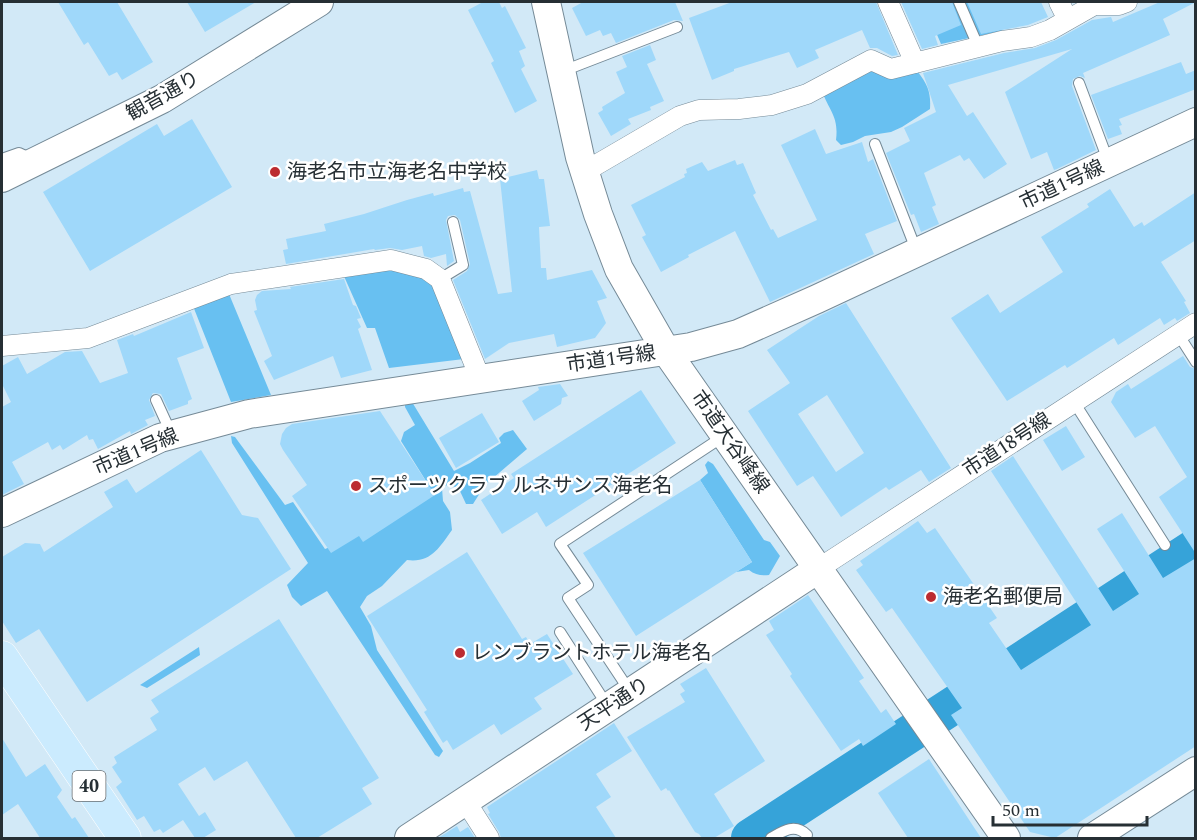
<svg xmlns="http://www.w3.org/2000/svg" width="1197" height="840" font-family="Spectral,'Noto Sans JP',serif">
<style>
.green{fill:#68c0f1}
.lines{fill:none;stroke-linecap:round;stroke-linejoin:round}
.river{stroke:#36a3d9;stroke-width:38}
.building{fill:#9fd8fa;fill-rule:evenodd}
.lane-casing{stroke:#758a97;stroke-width:12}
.street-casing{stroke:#758a97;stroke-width:21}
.secondary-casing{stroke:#758a97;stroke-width:30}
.primary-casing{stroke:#fff;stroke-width:33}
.lane{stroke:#fff;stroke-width:10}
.street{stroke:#fff;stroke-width:20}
.secondary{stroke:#fff;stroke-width:28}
.primary{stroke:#cbebfe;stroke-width:32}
.poi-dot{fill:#bc2c30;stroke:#fff;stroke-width:2}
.labels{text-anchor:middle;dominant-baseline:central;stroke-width:5;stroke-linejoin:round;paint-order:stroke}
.shield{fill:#fff;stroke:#676d71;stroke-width:1.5}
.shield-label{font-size:18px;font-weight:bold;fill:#262f34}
.street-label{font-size:20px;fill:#262f34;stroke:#fff}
.poi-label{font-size:20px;fill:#262f34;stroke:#fff;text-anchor:start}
</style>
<rect width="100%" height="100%" fill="#d2e9f7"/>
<path class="green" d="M923,2H990L1002,31L941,44Z
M870,65L918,72C928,85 931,93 930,109L902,127L891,132L865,136L853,142L841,145L836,140C839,116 829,111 822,91Z
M389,266L433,282L464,359L389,368L375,328H367L343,274Z
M229,294L271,395L231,402L193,306Z
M412,402L454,471L470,463L501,443L499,438L504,433L513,430L527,449L485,485L473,504H466L459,489L449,484L442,488L443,501L450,512L452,530C439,548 431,563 407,560L382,586L367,596L360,607L371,626L377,650L443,751L439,757L435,755L327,591L301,606L292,597L287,585L308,563L232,443L231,436L235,437L285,505L293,502L325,549L330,547L426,481L401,441L404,432L415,425L405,407V403Z
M708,461L713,464L764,540L770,542L780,556L769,575C762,576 755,575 749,570L736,572L752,562L700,480L708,473L705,465Z
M199,647L200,655L147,688L140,685Z"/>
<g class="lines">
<path class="river" d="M750,838L1196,547"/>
</g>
<path class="building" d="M58,2H117L153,62L122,80L117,72L109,76L88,42L84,45Z
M187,2H256L205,32Z
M483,2H499L502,8L505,6L526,48L519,51L525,66L521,69L537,101L515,113L491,63L494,61L468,10Z
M583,2H675L683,21L674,20L616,43L611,33L603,36L600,30L586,36L572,8Z
M732,2H876L898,55L892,56L877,48H870L862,30L815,50L819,58L797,68L789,52L734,69V71L712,80L689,18Z
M901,2H952L961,25L935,36L938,45L922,49Z
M967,2H1041L1048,17L1028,25L981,34Z
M1160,2H1196L1163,19L1170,35L1083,73L1085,78L1080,76L1073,79L1072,86L1096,150L1057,169L1054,170L1047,152L1031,159L1005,92L1072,49L948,85L967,116L973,112L1007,164L984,179L969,158L964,161L960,155L924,173L936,205L932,207L939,224L921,232L914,214L911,215L886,153L910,141L904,128L936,112L923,73L1004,53L1035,48L1056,40L1092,20L1111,17L1113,22Z
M650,45L656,60L647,64L664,101L650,107L651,110L628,119L631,124L611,136L598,113L603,110L602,107L625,93L616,72L627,67L622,56Z
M1181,62L1186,74L1196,70V89L1119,119L1122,125L1119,126L1122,134L1108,139L1091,95Z
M192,119L232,187L90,271L43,192L157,124L164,136Z
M815,129L826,154L862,142L868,162L873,159L897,221L865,234L874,254L770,302L735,231L688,255L689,257L661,272L642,237L646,235L631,205L685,177L684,174L687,173L686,169L702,162L708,171L735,160L737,165L743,163L756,193L753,195L771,230L773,229L778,238L817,220L781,145Z
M537,170L539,179H544L550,226L539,227L541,268H546L547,280L592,270L607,298L597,301L606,323L595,338L557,347L554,334L509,343L485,359L453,280L467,271L470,264L460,220L455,215L448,216L446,220L454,261L447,266L446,254L431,258L424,256L422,246L402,250L390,248L375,250L374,249L286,264L283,250L288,249L286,239L326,231L324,224L364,214L407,200L433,193L434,196L463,188L464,192L470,191L498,294L512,292L500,179Z
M1110,189L1134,227L1142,222L1144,226L1196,192V240L1161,262L1186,301L1184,302L1190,313L1177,321L1175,318L1164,325L1160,318L1118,345L1114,338L1067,368L1065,365L1007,401L951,318L988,294L1000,313L1063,272L1041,237L1089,207L1087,204Z
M344,279L353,305L356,306L361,318L357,319L361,327L358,329L372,370L341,378L333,356L274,380L264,361L272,356L254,311L257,310L255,300L257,295L262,291L291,289L290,287Z
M846,303L951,468L929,482L921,470L889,490L886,487L841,517L813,476L797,486L748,411L790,383L767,350L819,316ZM827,395L864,453L836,472L798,414Z
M191,312L204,348L177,358L192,399L188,401V404L169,411L161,394L153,393L149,400L155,416L145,420L148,425L131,434L130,431L98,449L93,439L89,440L87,435L63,450L60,445L52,450L48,442L12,462L24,484L2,495V407L11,402L2,384V366L18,357L27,374L65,352L82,351L100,383L128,373L117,340L133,334L134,336Z
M1183,356L1190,367L1196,369V554L1159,497L1187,477L1155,426L1135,438L1111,402L1116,392L1128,384L1131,389Z
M560,384L568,396L562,398L561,404L534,421L522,401L539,390L538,387Z
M641,390L676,443L546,527L537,512L502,534L481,500L514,478L511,474Z
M380,411L435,495L363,542L359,536L331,553L292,496L307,485L283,450L280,444L282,434L286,428L292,424Z
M482,413L499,442L456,468L439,438Z
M1066,426L1085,457L1062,471L1043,440Z
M201,450L242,515L258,518L291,569L87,702L39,629L16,643L2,621V557L25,543L40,544L44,552L113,507L104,492L127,479L136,493Z
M1013,456L1113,611L1139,594L1097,529L1122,513L1163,578L1196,558V746L1055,838L1030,832L951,715L962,708L892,608L886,612L856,570L863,565L860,561L918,521L927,533L935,528L997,618L989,623L1021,670L1091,625L991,471Z
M700,480L752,562L636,636L583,553Z
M467,552L522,639L526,637L530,644L547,634L573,674L534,698L542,709L501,735L494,724L453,750L447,740L443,743L424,712L427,710L367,616Z
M808,595L864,678L859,681L881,713L886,709L896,724L863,746L859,739L841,751L790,676L792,674L766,635L774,630L769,621Z
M279,619L379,778L362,788L372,804L317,838H296L247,761L214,781L205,767L178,784L199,816L205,812L216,830L203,838H195L183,820L163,833L160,829L154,832L144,816L137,820L116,787L122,782L112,767L117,763L114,757L157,730L150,718L159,712L151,700Z
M706,668L765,761L714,794L734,826L714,838H702L699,834L695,832L669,790L668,791L666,788L661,791L627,737L685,702L680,694L685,691L680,684Z
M614,723L632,751L596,774L611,797L596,807L616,838H501L499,832L488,814L490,813L487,807Z
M2,738L26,777L45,764L62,790L57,797L72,819L75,817L89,838H40L18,804L2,815Z
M929,759L958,803L981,838H908L878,793Z
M457,826L460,832L468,827L475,838H438Z"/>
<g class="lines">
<defs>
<path id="lane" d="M959,2L978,46
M563,71L677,27
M1079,83L1109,163
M875,144L917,252
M2,159L19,153L32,159
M440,279L463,265L453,222
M1178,334L1196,362
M156,400L172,435
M1074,402L1165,545
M560,632L607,705
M629,690L568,598L588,585L560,544L724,436
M771,838C783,831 795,823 807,835"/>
<path id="street" d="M888,2L915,63
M1059,2L1067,18
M584,172L680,116L699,110L739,109L772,105L807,94L871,60L891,69L1002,41L1031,37L1050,30L1094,5H1119L1127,2
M2,346L88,338L231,284L391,260L426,269L440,279L480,378
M818,569L1196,323
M466,802L489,838"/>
<path id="secondary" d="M546,2L580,157L598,214L619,269L666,351L1006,838
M2,178L162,99L319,2
M2,513L160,438L249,414L691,347L738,334L817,299L1196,122
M409,838L818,569
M1092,838L1196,771"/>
<path id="primary" d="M2,657L125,838"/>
</defs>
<use href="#lane" class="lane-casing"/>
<use href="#street" class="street-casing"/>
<use href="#secondary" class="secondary-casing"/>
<use href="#primary" class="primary-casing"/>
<use href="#lane" class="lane"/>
<use href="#street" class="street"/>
<use href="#secondary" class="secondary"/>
<use href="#primary" class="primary"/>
</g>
<g class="poi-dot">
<circle cx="275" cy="172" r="6"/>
<circle cx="356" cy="486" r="6"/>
<circle cx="931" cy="597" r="6"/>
<circle cx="460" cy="653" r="6"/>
</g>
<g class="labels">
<rect class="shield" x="72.5" y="771" width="33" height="30" rx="4.5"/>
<g class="shield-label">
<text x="89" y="786">40</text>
</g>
<g class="street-label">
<text transform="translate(163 96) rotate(-29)">観音通り</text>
<text transform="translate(1062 185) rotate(-25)">市道1号線</text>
<text transform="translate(611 359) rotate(-8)">市道1号線</text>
<text transform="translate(730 442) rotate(55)">市道大谷峰線</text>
<text transform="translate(1007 445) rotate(-33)">市道18号線</text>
<text transform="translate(136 452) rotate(-23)">市道1号線</text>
<text transform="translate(614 704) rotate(-33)">天平通り</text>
</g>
<g class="poi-label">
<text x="287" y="172">海老名市立海老名中学校</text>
<text x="368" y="486">スポーツクラブ ルネサンス海老名</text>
<text x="943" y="597">海老名郵便局</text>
<text x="472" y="653">レンブラントホテル海老名</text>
</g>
</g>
<rect width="1197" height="840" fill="none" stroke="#262f34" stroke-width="6"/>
<path d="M993 816v9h154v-9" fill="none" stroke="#262f34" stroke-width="3"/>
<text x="1002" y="816" font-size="18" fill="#262f34" stroke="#ffffff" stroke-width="4.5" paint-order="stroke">50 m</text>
</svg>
